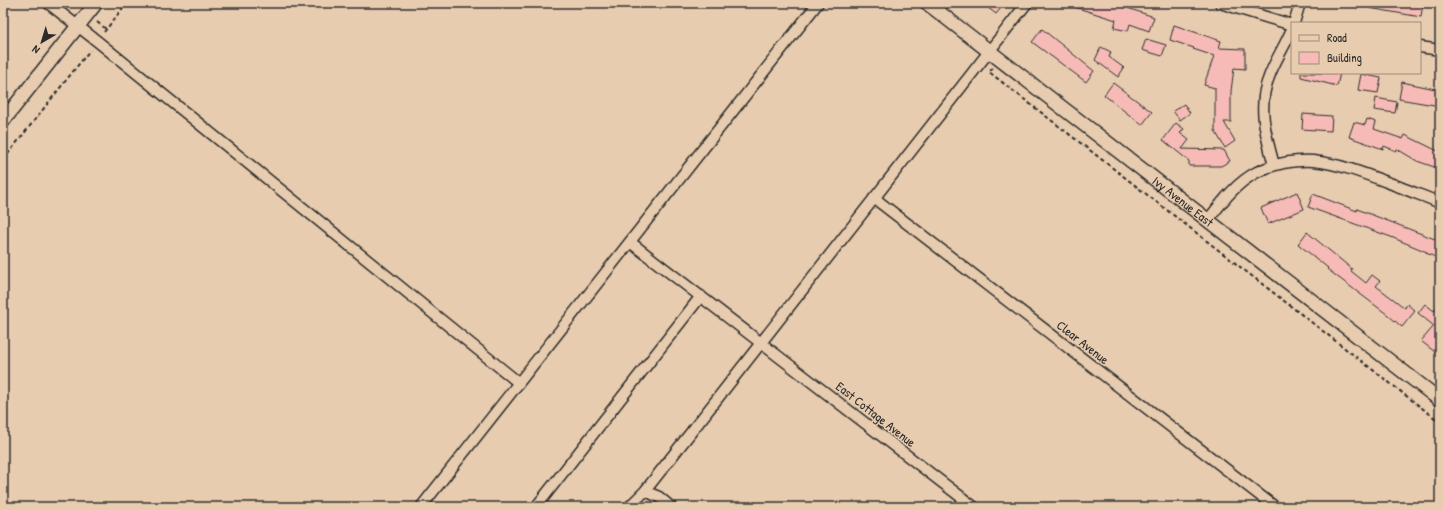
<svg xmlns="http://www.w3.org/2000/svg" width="1443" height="510" font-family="'Patrick Hand',sans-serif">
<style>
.building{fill:#f7bbb7;stroke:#2b2b2b}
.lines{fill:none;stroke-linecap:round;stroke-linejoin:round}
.minor-casing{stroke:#2b2b2b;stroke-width:13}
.tertiary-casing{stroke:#2b2b2b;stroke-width:16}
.path{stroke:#2b2b2b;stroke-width:2;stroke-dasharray:4 3;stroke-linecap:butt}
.minor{stroke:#e8ccaf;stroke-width:10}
.tertiary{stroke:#e8ccaf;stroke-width:13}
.labels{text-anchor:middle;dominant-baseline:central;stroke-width:3;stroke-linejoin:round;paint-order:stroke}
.street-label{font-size:13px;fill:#2b2b2b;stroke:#e8ccaf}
</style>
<rect width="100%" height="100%" fill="#e8ccaf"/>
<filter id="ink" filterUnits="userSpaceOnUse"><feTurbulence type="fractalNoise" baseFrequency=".025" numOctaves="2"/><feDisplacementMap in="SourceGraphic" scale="8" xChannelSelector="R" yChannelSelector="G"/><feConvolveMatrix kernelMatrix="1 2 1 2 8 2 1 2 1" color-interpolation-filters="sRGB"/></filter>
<g filter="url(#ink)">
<path class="building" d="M982,3H1005L996,14Z
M1071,3H1113L1154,17L1149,31L1130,24L1128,31L1114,28L1116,20L1071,6Z
M1370,3H1423L1421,17L1369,8Z
M1174,25L1221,41L1219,48L1245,49V69L1234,68L1231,91V122H1224L1235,141L1225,148L1215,131V88L1204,85L1214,56L1193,49L1194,48L1170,40Z
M1042,29L1094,71L1086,82L1032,42Z
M1146,39L1166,45L1162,56L1142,50Z
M1101,47L1111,52L1109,57L1124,68L1118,77L1095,60Z
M1301,73H1340L1337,86L1301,77Z
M1361,74L1381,78L1378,93L1358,90Z
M1402,82L1440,90V106L1399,99Z
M1113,83L1152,112L1142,125L1104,95Z
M1376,98L1397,102L1395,113L1374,110Z
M1184,104L1190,113L1180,120L1173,111Z
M1303,114L1332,116L1331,131L1302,129Z
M1367,119L1376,122L1374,129L1403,139L1405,135L1440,152V169L1417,161L1397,149L1396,151L1384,146L1383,149L1349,137L1354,122L1365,125Z
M1176,123L1184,129L1180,133L1189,140L1182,149L1224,150L1230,161L1221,166H1189V161L1163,140Z
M1297,192L1304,209L1268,224L1261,208Z
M1313,194L1357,211V209L1440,241V259L1426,253L1427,252L1391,237L1308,207Z
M1307,232L1352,269L1351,271L1366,283L1372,275L1380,281L1376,286L1405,308L1407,304L1415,311L1402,327L1388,315L1327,269L1328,268L1298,244Z
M1425,304L1434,311L1440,304V356L1421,341L1434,326L1418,313Z"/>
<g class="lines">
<defs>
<path id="minor" d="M48,3L97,41L519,383
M1220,3L1292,25
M1294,23L1300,3
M1420,47L1440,50
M1274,165C1266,136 1257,106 1269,77C1275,60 1285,46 1292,29
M874,198L1275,507
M1208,220C1222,202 1236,183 1257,172C1274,164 1295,160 1313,161C1343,164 1373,177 1400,187C1414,193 1427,197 1440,203
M630,242L974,507
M645,491L659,497L671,507
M421,507L818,3
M536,507L701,296
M629,507L645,491L1027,3"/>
<g id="tertiary">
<path id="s1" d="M927,3L1440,400"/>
<path d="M3,121L96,3"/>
</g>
</defs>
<use href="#minor" class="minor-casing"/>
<use href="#tertiary" class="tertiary-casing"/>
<path class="path" d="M97,22L106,29
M104,32L127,3
M993,68L989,72L1440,422
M3,160L90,50"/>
<use href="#minor" class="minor"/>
<use href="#tertiary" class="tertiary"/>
</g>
</g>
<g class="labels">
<g class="street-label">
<text stroke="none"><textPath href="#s1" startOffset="324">Ivy Avenue East</textPath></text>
<text transform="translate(1083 342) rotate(38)">Clear Avenue</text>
<text transform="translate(876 414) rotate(38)">East Cottage Avenue</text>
</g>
</g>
<rect width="1443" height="510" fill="none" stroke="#e8ccaf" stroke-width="16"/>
<rect x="8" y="8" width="1427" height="494" fill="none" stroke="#2b2b2b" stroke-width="1.5" filter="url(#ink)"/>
<rect x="1291" y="22" width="130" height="52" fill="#e8ccaf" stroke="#9c8c7a"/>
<rect x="1299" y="35" width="20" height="6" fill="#e8ccaf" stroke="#9c8c7a"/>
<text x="1327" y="42" font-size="12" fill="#2b2b2b">Road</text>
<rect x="1299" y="52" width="20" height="12" fill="#f7bbb7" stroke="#9c8c7a"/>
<text x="1327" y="62" font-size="12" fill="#2b2b2b">Building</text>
<g transform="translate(42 42) rotate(218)" stroke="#e8ccaf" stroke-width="3" paint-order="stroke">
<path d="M0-3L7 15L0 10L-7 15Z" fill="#2b2b2b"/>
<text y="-6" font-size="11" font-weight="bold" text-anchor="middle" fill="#2b2b2b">N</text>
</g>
</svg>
